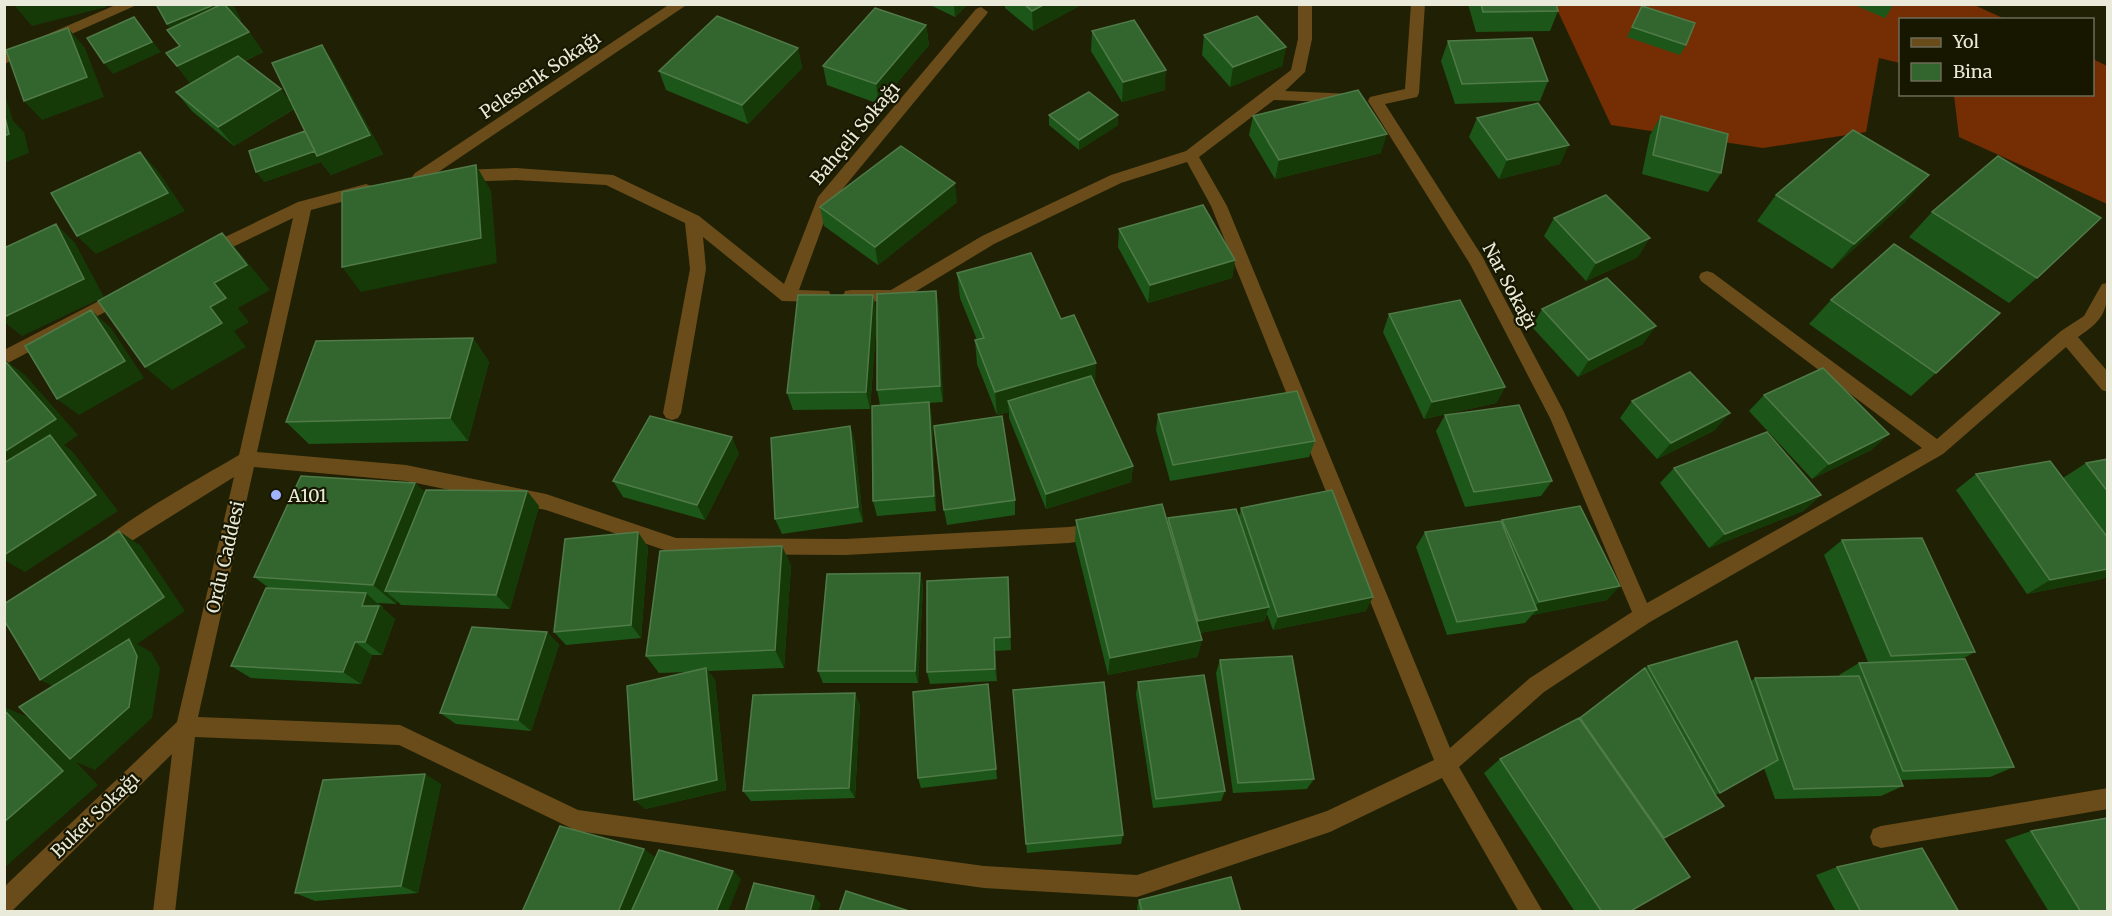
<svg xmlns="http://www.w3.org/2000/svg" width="2112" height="916" font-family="Merriweather,serif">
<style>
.forest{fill:#752d04}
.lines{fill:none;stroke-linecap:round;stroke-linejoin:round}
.minor{fill:#6a4c1a;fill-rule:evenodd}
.wall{fill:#1d5619}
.shaded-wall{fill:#153a08}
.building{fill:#33662e;stroke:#507b49;stroke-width:1.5}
.poi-dot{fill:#a1b3fd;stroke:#171700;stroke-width:2}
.labels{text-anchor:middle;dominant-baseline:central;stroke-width:4.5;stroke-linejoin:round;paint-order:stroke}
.street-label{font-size:18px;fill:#e9ead9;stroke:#171700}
.poi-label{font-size:18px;fill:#e9ead9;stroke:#171700;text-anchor:start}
</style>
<rect width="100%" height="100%" fill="#202104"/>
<path class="forest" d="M1972,4L2005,19L1900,20V63L1879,58L1866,132L1763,148L1611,125L1555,5Z
M2093,59L2107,66V204L1959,137L1954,95L2092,94Z"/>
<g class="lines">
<path class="minor" d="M118,4H139L4,64V53Z
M670,4H688L425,181H415L412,177L415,173Z
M1298,4H1312V39L1305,72L1285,91L1353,94L1358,95L1360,99L1358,103L1274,100L1199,157L1227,206L1450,748L1530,678L1632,612L1550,418L1470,264L1368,101L1370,97L1405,89L1411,4H1425L1419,93L1417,97L1385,104L1482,256L1564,412L1647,603L1922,448L1701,281L1699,277L1701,273L1707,271L1713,273L1937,439L2061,331L2084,316L2102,284L2108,283C2108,312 2102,321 2078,337L2108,372V392L2102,390L2066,347L1943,454L1650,622L1544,692L1459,767L1543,912H1519L1442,778L1330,832L1137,897L984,888L577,831L399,745L195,737L175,912H153L172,754L12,911L4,912V887L177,722L234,477L106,557L99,555L97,549C105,530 214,470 239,455L293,218L214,256L208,258L202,256L200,252L202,248L298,202L366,184L371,186L374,190L371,194L311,210L257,452L406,465L546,494L676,538L845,539L1069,527L1099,523L1106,525L1108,531L1106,537L1069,543L845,555L676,554L546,510L406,481L254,467L198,717L400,725L578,810L984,866L1137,875L1327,811L1434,760L1211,206L1187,162L1121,183L994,244L900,301L851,302L845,301L843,296L845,291L851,290H891L982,236L1111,175L1186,151L1291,70L1298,39Z
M981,7L988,12L986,15L831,203L799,290L829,291L831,296L829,301L823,302L782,301L703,237L706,269L681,413L678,418L672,420L666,418L663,413L690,269L685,223L606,185L516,180L458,182L453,180L450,176L453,172L458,170L516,168L613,175L699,216L784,284L818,197L976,9Z
M122,289L128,290L130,295L128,300L4,365V350Z
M2108,788V809L1881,848L1873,845L1870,837L1873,829L1881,826Z"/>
</g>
<path class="wall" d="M156,4H232L241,20L239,21L249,32L263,52L245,61L290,100L322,45L334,64L383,154L331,175L321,162L264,182L305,131L294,109L234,146L192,111L176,92L191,83L166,53L180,47L167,30L170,28Z
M928,4H968L955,17Z
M1005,4H1083L1033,31L1005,8Z
M1468,4H1556L1558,11L1550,31L1476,32Z
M1852,4H1894L1885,18Z
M1642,6L1686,45L1680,55L1627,37Z
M926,25L929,45L879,104L827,85L823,66Z
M1092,31L1165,90L1122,102L1091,51Z
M1204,35L1286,47L1282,66L1230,87L1202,55Z
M1448,41L1548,81L1540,101L1455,104L1441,61Z
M798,48L802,68L748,124L666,90L659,71Z
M1049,115L1118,125L1079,150L1049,125Z
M1253,116L1381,153L1275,179L1249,135Z
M1661,116L1721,173L1708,192L1642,174L1650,135Z
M1477,118L1560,164L1499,179L1469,137Z
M1776,195L1906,201L1832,269L1757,221Z
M957,202L878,265L824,226L820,207Z
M1932,212L2037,278L2009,303L1909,237Z
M1554,218L1638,257L1586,281L1544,236Z
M1119,229L1235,260L1232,278L1148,303L1118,247Z
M957,273L1061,319L1095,384L1133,466L1131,482L1046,509L1009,418V412L997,415L977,364L975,340H977L960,298Z
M936,291L939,308L943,402L929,403L932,419L936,511L877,516L873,501L880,405L877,390V315L870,409L793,410L787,393L877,312Z
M1831,300L1936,373L1911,396L1809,324Z
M1542,309L1643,344L1578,377L1532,327Z
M1389,314L1505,387L1496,403L1424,419L1383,332Z
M473,338L489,362L468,441L309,444L286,422Z
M1764,395L1889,434L1871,450L1812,479L1749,411Z
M1632,401L1715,430L1657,459L1620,418Z
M1158,414L1315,441L1309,457L1170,481L1156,430Z
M1445,415L1552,481L1541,496L1465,507L1436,431Z
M850,426L855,443L863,522L782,534L775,519Z
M739,453L705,520L623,497L613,481Z
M2108,459V576L2102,579L2027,594L1956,490L1976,474L2063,478L2086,463Z
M1674,468L1821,495L1803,511L1709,548L1660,483Z
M415,483L425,493L527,491L539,506L510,609L401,605L397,601L396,604L377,603L383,607L382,608L395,619L382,655H372L361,684L251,678L231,666L269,588L254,577Z
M1015,500V515L947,525L944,510Z
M1241,508L1366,611L1273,630L1267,614L1264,621L1200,633L1202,640L1197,657L1108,675L1075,541L1076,520L1168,522V518L1239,516Z
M1502,520L1607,600L1532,615L1525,623L1447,635L1416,547L1425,532L1501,521Z
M1842,540L1975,652L1962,659L2014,767L1990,777L1901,780L1903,786L1881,796L1775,799L1764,768L1716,795L1664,838L1629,912H1575L1484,773L1500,759L1579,718L1648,666L1751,681L1755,678L1840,676L1839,675L1859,663L1868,662L1824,555Z
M782,546L791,566L784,668L708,671L715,680L726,790L645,809L688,672L659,673L646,656Z
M648,547L641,638L566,645L554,632Z
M920,573L923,587L918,683H823L818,671Z
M1008,577L1011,650L995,651L997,681L930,684L927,672Z
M547,632L559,645L531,731L456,724L440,713Z
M1220,660L1314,779L1307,789L1233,793L1216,673Z
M1138,682L1225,791L1221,801L1153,808L1136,694Z
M1013,690L1123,835L1121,844L1027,853Z
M990,696L997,779L921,788L918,778Z
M860,704L855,798L751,801L743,791Z
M441,784L418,893L315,901L295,893Z
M2031,831L2108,912H2049L2005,840Z
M1837,867L1959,912H1836L1816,875Z
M1139,900L1241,912H1138L1137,907Z"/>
<path class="shaded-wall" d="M21,4H106V7L32,26L15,6Z
M216,4H232L241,20L182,43L167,24Z
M954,4H968L955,17Z
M1045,4H1083L1033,31L1032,11Z
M926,25L929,45L879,104L876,84Z
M68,28L85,48L104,97L42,120L24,101Z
M142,28L161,52L113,74L104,63Z
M249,32L263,52L192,86L177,66Z
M322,45L334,64L383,154L331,175L321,162L264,182L256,172L317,151Z
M1286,47L1282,66L1230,87L1233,67Z
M798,48L802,68L748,124L742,105Z
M1166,70L1165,90L1122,102L1123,82Z
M281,89L295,108L234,146L218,127Z
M4,92L13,121L24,132L29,153L4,163Z
M1118,115V125L1079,150V140Z
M1387,134L1381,153L1275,179L1279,160Z
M1569,145L1560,164L1499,179L1507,160Z
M140,152L158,171L185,211L96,254L77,236Z
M476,165L491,191L497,263L361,292L342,267Z
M1929,175L1906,201L1832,269L1854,244Z
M955,183L957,202L878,265L875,247Z
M56,224L75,243L104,297L22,336L4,322V317Z
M222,233L245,259L270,290L238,308L249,322L234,331L246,347L172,390L145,367L210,307Z
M1650,238L1638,257L1586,281L1596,263Z
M1235,260L1232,278L1148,303L1150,285Z
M936,291L939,308L943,402L940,386Z
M873,295L877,313L870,409L866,392Z
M91,310L111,328L144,378L79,415L57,399Z
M1656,326L1643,344L1578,377L1589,360Z
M473,338L489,362L468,441L450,418Z
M4,359L25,375L78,435L64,445L72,451L118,511L25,572L4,560Z
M1096,363L1095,386L1008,401L1009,412L997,415L995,392Z
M1505,387L1496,403L1424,419L1432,402Z
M929,402L932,419L936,511L934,496Z
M1730,413L1715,430L1657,459L1671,443Z
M850,426L855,443L863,522L858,507Z
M1889,434L1871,450L1812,479L1829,464Z
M732,437L739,453L705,520L697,505Z
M1133,466L1131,482L1046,509V494Z
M415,483L435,504L385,591L397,601L396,604L373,585Z
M527,491L539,506L510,609L496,595Z
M1821,495L1803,511L1709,548L1725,534Z
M119,531L141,546L185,611L137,644L151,652L160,668L152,718L95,770L76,762L98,785L4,868V707L35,720L65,692L40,680Z
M638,532L648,547L641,638L631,625Z
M782,546L791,566L784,668L775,650Z
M2108,569V576L2102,579L2027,594L2050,580Z
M920,573L923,587L918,683L915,671Z
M1620,586L1607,600L1532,615L1537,610H1532L1539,602Z
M366,593L395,619L382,655L365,642L362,606Z
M1373,597L1366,611L1273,630L1278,617Z
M1269,607L1264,621L1195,634L1198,621Z
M547,632L559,645L531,731L518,720Z
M994,638L995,651L997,681L995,669Z
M1202,640L1197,657L1108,675L1110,658Z
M355,642L372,655L361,684L343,672Z
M706,668L715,680L726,790L645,809L634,800Z
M988,684L990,696L997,779L996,769Z
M855,693L860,704L855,798L849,788Z
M425,774L441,784L418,893L401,886Z
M644,849L655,857L633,912H618Z
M733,871L741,879L728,912H716Z
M814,896L821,904L818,912H810Z"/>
<path class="building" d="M156,4H216L167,24Z
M222,4H224L249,32L177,66L166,53L180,46L167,30Z
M1024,4H1045L1032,11Z
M1481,4H1556L1558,11L1483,12Z
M1642,6L1695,23L1686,45L1632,27Z
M875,8L926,25L876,84L823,66Z
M717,16L798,48L742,105L659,71Z
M1257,16L1286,47L1233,67L1204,35Z
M134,17L152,42L104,63L87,38Z
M1134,20L1166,70L1123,82L1092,31Z
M68,28L87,77L24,101L6,50Z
M1532,38L1548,81L1462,84L1448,41Z
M322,45L370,135L317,156L272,63Z
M238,56L281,89L218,127L176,92Z
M1358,90L1387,134L1279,160L1253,116Z
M1089,92L1118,115L1079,140L1049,115Z
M1538,103L1569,145L1507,160L1477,118Z
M4,113L9,134L4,136Z
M1661,116L1728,134L1721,173L1653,155Z
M1853,130L1929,175L1854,244L1776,195Z
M305,131L315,151L256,172L249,151Z
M901,146L955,183L875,247L820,207Z
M140,152L168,193L77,236L51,193Z
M1998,156L2101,218L2037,278L1932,212Z
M476,165L481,238L342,267V192Z
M1606,195L1650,238L1596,263L1554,218Z
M1203,205L1235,260L1150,285L1119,229Z
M56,224L84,279L4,317V248Z
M222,233L247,265L214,283L226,298L210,307L222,323L145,367L98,301Z
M1894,244L2000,313L1936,373L1831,300Z
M1031,253L1061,319L1074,315L1096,363L995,392L975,340L984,338L957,273Z
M1607,278L1656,326L1589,360L1542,309Z
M936,291L940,386L877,390V294Z
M798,295H873L866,392L787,393Z
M1460,300L1505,387L1432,402L1389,314Z
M91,310L125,361L57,399L25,346Z
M473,338L450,418L286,422L316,341Z
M4,360L56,419L4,452Z
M1823,368L1889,434L1829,464L1764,395Z
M1690,372L1730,413L1671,443L1632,401Z
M1091,376L1133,466L1046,494L1008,401Z
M1297,391L1315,441L1173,465L1158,414Z
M929,402L934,496L873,501L872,406Z
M1519,405L1552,481L1474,492L1445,415Z
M650,416L732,437L697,505L613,481Z
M1002,416L1015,500L944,510L934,426Z
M850,426L858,507L775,519L771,438Z
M1767,432L1821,495L1725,534L1674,468Z
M50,435L96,495L4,555V463Z
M2108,459V492L2086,463Z
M2050,461L2108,538V569L2050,580L1976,474Z
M301,476L415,483L373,585L254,577Z
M426,490L527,491L496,595L385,591Z
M1332,490L1373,597L1278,617L1241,508Z
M1162,504L1202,640L1110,658L1076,520Z
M1580,506L1620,586L1539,602L1502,520Z
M1236,509L1269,607L1198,621L1168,518Z
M1501,521L1537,610L1457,622L1425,532Z
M119,531L164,597L40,680L4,620V604Z
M638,532L631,625L554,632L565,539Z
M1922,538L1975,652L1891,656L1842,540Z
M782,546L775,650L646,656L660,551Z
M920,573L915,671H818L827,574Z
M1008,577L1010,637L994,638L995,669L927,672V581Z
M266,588L366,593L362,606H379L365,642H355L343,672L231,666Z
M472,627L547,632L518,720L440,713Z
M129,639L137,656L129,707L70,759L19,707Z
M1737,641L1778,760L1720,793L1648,666Z
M1292,656L1314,779L1238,783L1220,660Z
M1965,659L2014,767L1903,771L1859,663Z
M706,668L717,780L634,800L627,686Z
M1645,668L1716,796L1724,806L1664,838L1580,718Z
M1204,675L1225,791L1156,799L1138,682Z
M1859,676L1903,786L1794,789L1755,678Z
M1104,682L1123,835L1026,844L1013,690Z
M988,684L996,769L918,778L913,692Z
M855,693L849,788L743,791L753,695Z
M4,710L63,771L4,822Z
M1579,718L1690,877L1629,912H1602L1500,759Z
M425,774L401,886L295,893L323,780Z
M2108,818V912H2081L2031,831Z
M560,826L644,849L618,912H522Z
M1922,848L1959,912H1861L1837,867Z
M659,850L733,871L716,912H631Z
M1231,877L1241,912H1142L1139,900Z
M754,883L814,896L810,912H745Z
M846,891L912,912H839Z"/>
<circle class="poi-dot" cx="276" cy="495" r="6"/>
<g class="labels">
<g class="street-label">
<text transform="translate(540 75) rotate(-34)">Pelesenk Sokağı</text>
<text transform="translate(855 133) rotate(-50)">Bahçeli Sokağı</text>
<text transform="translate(1510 286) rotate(62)">Nar Sokağı</text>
<text transform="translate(225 557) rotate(-77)">Ordu Caddesi</text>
<text transform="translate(95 815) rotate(-44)">Buket Sokağı</text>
</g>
<g class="poi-label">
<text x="288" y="495">A101</text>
</g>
</g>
<rect width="2112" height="916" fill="none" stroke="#e9ead9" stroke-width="12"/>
<rect x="1899" y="18" width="195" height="78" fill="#171700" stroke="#6b6b57" stroke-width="1.5"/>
<rect x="1911" y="38" width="30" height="9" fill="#6a4c1a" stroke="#6b6b57" stroke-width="1.5"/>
<text x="1953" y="48" font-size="18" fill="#e9ead9">Yol</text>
<rect x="1911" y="63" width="30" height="18" fill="#33662e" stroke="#6b6b57" stroke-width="1.5"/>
<text x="1953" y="78" font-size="18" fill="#e9ead9">Bina</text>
</svg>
